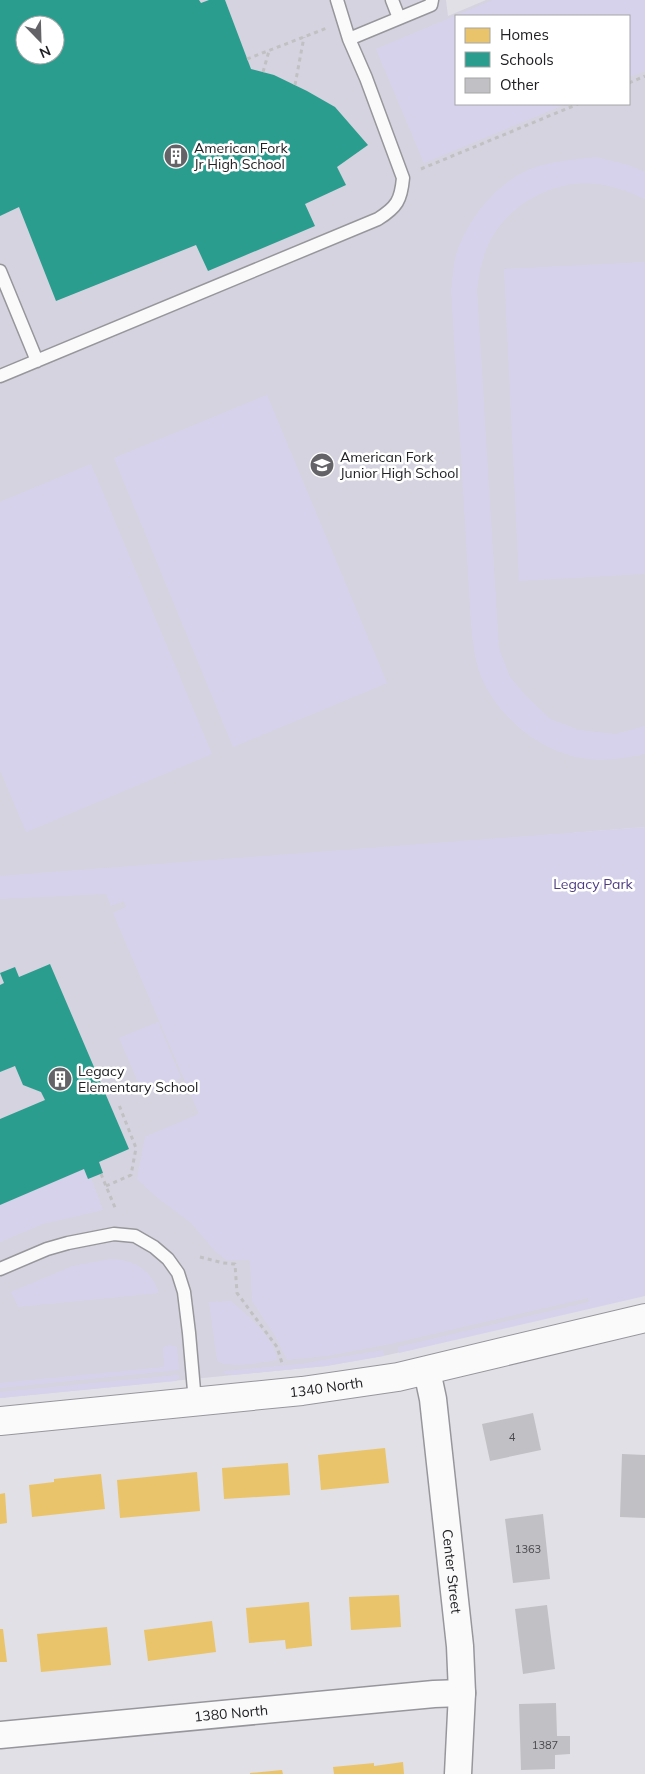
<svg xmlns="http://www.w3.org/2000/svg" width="645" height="1774" font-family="Mulish,sans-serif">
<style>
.built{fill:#d5d3df;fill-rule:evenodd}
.green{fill:#d7d2ec}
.homes{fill:#e9c46a}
.schools{fill:#2a9d8f;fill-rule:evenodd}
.building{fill:#c1c0c4}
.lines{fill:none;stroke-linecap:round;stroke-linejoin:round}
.service-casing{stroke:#97969b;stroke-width:15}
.minor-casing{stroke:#97969b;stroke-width:29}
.tertiary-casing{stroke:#97969b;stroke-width:30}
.path{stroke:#c1c1c3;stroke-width:3;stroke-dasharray:4 4;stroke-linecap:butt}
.service{stroke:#fafafb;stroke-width:12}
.minor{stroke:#fafafb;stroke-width:26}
.tertiary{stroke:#fafafb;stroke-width:28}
.labels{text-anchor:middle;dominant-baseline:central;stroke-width:5;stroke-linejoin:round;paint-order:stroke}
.number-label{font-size:11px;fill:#49484c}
.poi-label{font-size:14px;fill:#212024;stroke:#fff;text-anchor:start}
.park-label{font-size:14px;fill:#4e3d81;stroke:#fff}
.street-label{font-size:14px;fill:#212024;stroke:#fff}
</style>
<rect width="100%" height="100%" fill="#e1e0e6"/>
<path class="built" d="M0,0H446L448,16L486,0H645V827L536,836L590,1308L388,1355L326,1366L0,1398ZM456,16H629V104H456ZM25,25H55V55H25Z"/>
<path class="green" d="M493,0H645V71L629,77V16H456V104H566L424,163L376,49Z
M596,157L628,165L645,172V199C630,192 614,186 598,184C555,179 512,202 491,239C482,256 479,273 477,291L499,649L510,677L526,696L550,719L579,730L616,734L645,726V754C626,758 607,761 588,759C544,753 504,723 484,683C475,665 473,644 471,624L451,289C453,278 453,265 456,255C468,218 498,180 536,167C556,161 576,159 596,157Z
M645,262V574L519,581L504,269Z
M267,395L387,683L233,747L114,458Z
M91,464L212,754L26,832L0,770V502Z
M645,827V1296L399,1353L398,1347L589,1302L588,1298L390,1344L327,1356L287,1360L275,1336L252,1301L250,1260H226L215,1251L191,1223L154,1195L137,1179L145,1137L199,1114L113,913L126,907L124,901L111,906L106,894L0,899V876Z
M158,1022L181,1078L143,1094L119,1038Z
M84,1169L88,1179L91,1178L103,1210L43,1224L0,1242V1205Z
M110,1259C134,1260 151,1269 159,1293L18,1307L11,1292L73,1266Z
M231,1301C247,1315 275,1338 277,1360C264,1362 225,1370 217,1360L209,1302Z
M170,1345L177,1347L179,1370L0,1388V1383L164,1367L163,1348L165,1346Z
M383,1350L384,1356L326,1366L233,1375L222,1373L225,1371L300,1364Z
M177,1375L180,1377L176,1381L0,1398V1392Z"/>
<path class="homes" d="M385,1448L389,1483L321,1490L318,1455Z
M288,1463L290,1495L224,1499L222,1468Z
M197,1472L200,1511L120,1518L117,1480Z
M101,1474L105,1509L32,1517L29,1485L54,1482V1479Z
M5,1493L7,1523L0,1524V1494Z
M399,1595L401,1627L351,1630L349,1597Z
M309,1602L312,1646L286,1649L285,1640L249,1643L246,1608Z
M212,1621L216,1652L148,1661L144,1630Z
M107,1627L111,1665L41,1672L37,1634Z
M0,1629H3L7,1662H0Z
M403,1762L404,1774H334L333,1767L374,1763V1766Z
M282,1770L283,1774H250V1773Z"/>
<path class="schools" d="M0,0H199L201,3L209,0H225L251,69L274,75L307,91L335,107L368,145L337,167L346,185L305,204L315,226L208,271L196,245L56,301L19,207L0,216ZM25,25H55V55H25Z
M50,964L129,1149L99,1162L103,1173L88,1179L84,1169L0,1205V1119L45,1100L41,1092L23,1085L15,1066L0,1072V985L4,983L0,973L15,967L19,977Z"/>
<path class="building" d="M533,1413L541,1450L490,1461L482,1424Z
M622,1454L645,1455V1518L620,1517Z
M543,1514L550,1579L513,1583L505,1519Z
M547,1605L555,1669L523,1674L515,1609Z
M556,1703L557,1736H570V1754L555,1755V1769L521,1770L519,1704Z"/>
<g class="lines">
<defs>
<path id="service" d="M392,0L399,18
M349,39L431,5L432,0
M0,271L37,361
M0,376L378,219C397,207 401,200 403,178L366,78L349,39L337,0
M0,1269L47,1249L68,1243L114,1234L135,1236L154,1247L168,1259L178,1273L184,1292L189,1333L195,1402"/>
<g id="minor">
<path id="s1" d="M427,1371L433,1399L460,1646L462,1693L458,1774"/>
<path id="s2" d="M0,1735L434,1694L462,1693"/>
</g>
<g id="tertiary">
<path id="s3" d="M0,1421L302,1391L398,1377L645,1318"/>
</g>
</defs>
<use href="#service" class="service-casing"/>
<use href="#minor" class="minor-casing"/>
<use href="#tertiary" class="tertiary-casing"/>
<path class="path" d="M247,59L327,28
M263,72L269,51
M629,83L645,76
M295,85L304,37
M421,169L578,104
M101,1174L116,1210
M106,1186L131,1175L136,1148L119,1105
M200,1257L223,1263L235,1264L237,1293L277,1347L282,1363"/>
<use href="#service" class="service"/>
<use href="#minor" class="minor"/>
<use href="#tertiary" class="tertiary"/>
</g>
<defs>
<symbol id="building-disc" viewBox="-11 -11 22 22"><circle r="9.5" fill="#646368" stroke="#fff"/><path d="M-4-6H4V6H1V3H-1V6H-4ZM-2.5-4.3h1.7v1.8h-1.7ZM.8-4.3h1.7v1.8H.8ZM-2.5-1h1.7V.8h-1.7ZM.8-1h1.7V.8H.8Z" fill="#fff"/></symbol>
<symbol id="school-disc" viewBox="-11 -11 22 22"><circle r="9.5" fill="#646368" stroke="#fff"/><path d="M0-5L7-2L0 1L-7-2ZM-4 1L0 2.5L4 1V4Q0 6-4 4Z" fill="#fff"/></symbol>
</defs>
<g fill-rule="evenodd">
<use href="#building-disc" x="162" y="142" width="28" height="28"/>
<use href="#school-disc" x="308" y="451" width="28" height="28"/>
<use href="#building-disc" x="46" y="1065" width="28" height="28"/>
</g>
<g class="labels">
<g class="number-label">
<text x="512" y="1437">4</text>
<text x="528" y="1549">1363</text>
<text x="545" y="1745">1387</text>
</g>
<g class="poi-label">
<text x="194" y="148">American Fork<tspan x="194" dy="16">Jr High School</tspan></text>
<text x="340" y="457">American Fork<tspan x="340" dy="16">Junior High School</tspan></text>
<text x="78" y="1071">Legacy<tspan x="78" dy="16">Elementary School</tspan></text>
</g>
<g class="park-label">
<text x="593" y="884">Legacy Park</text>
</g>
<g class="street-label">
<text stroke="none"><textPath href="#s3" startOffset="328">1340 North</textPath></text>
<text stroke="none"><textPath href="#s1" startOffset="202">Center Street</textPath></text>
<text stroke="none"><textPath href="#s2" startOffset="232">1380 North</textPath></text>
</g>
</g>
<rect x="455" y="15" width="175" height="90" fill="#ffffff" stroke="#a6a6a7"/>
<rect x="465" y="28" width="25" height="15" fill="#e9c46a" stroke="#a6a6a7"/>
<text x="500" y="40" font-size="15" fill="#212024">Homes</text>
<rect x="465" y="52" width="25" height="15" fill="#2a9d8f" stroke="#a6a6a7"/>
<text x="500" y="65" font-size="15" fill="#212024">Schools</text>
<rect x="465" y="78" width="25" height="15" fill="#c1c0c4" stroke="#a6a6a7"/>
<text x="500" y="90" font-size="15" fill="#212024">Other</text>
<g transform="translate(40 40) rotate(157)"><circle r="24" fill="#ffffff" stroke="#a6a6a7"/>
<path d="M0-4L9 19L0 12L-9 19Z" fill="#646368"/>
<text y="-8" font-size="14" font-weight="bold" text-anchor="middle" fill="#212024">N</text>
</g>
</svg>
